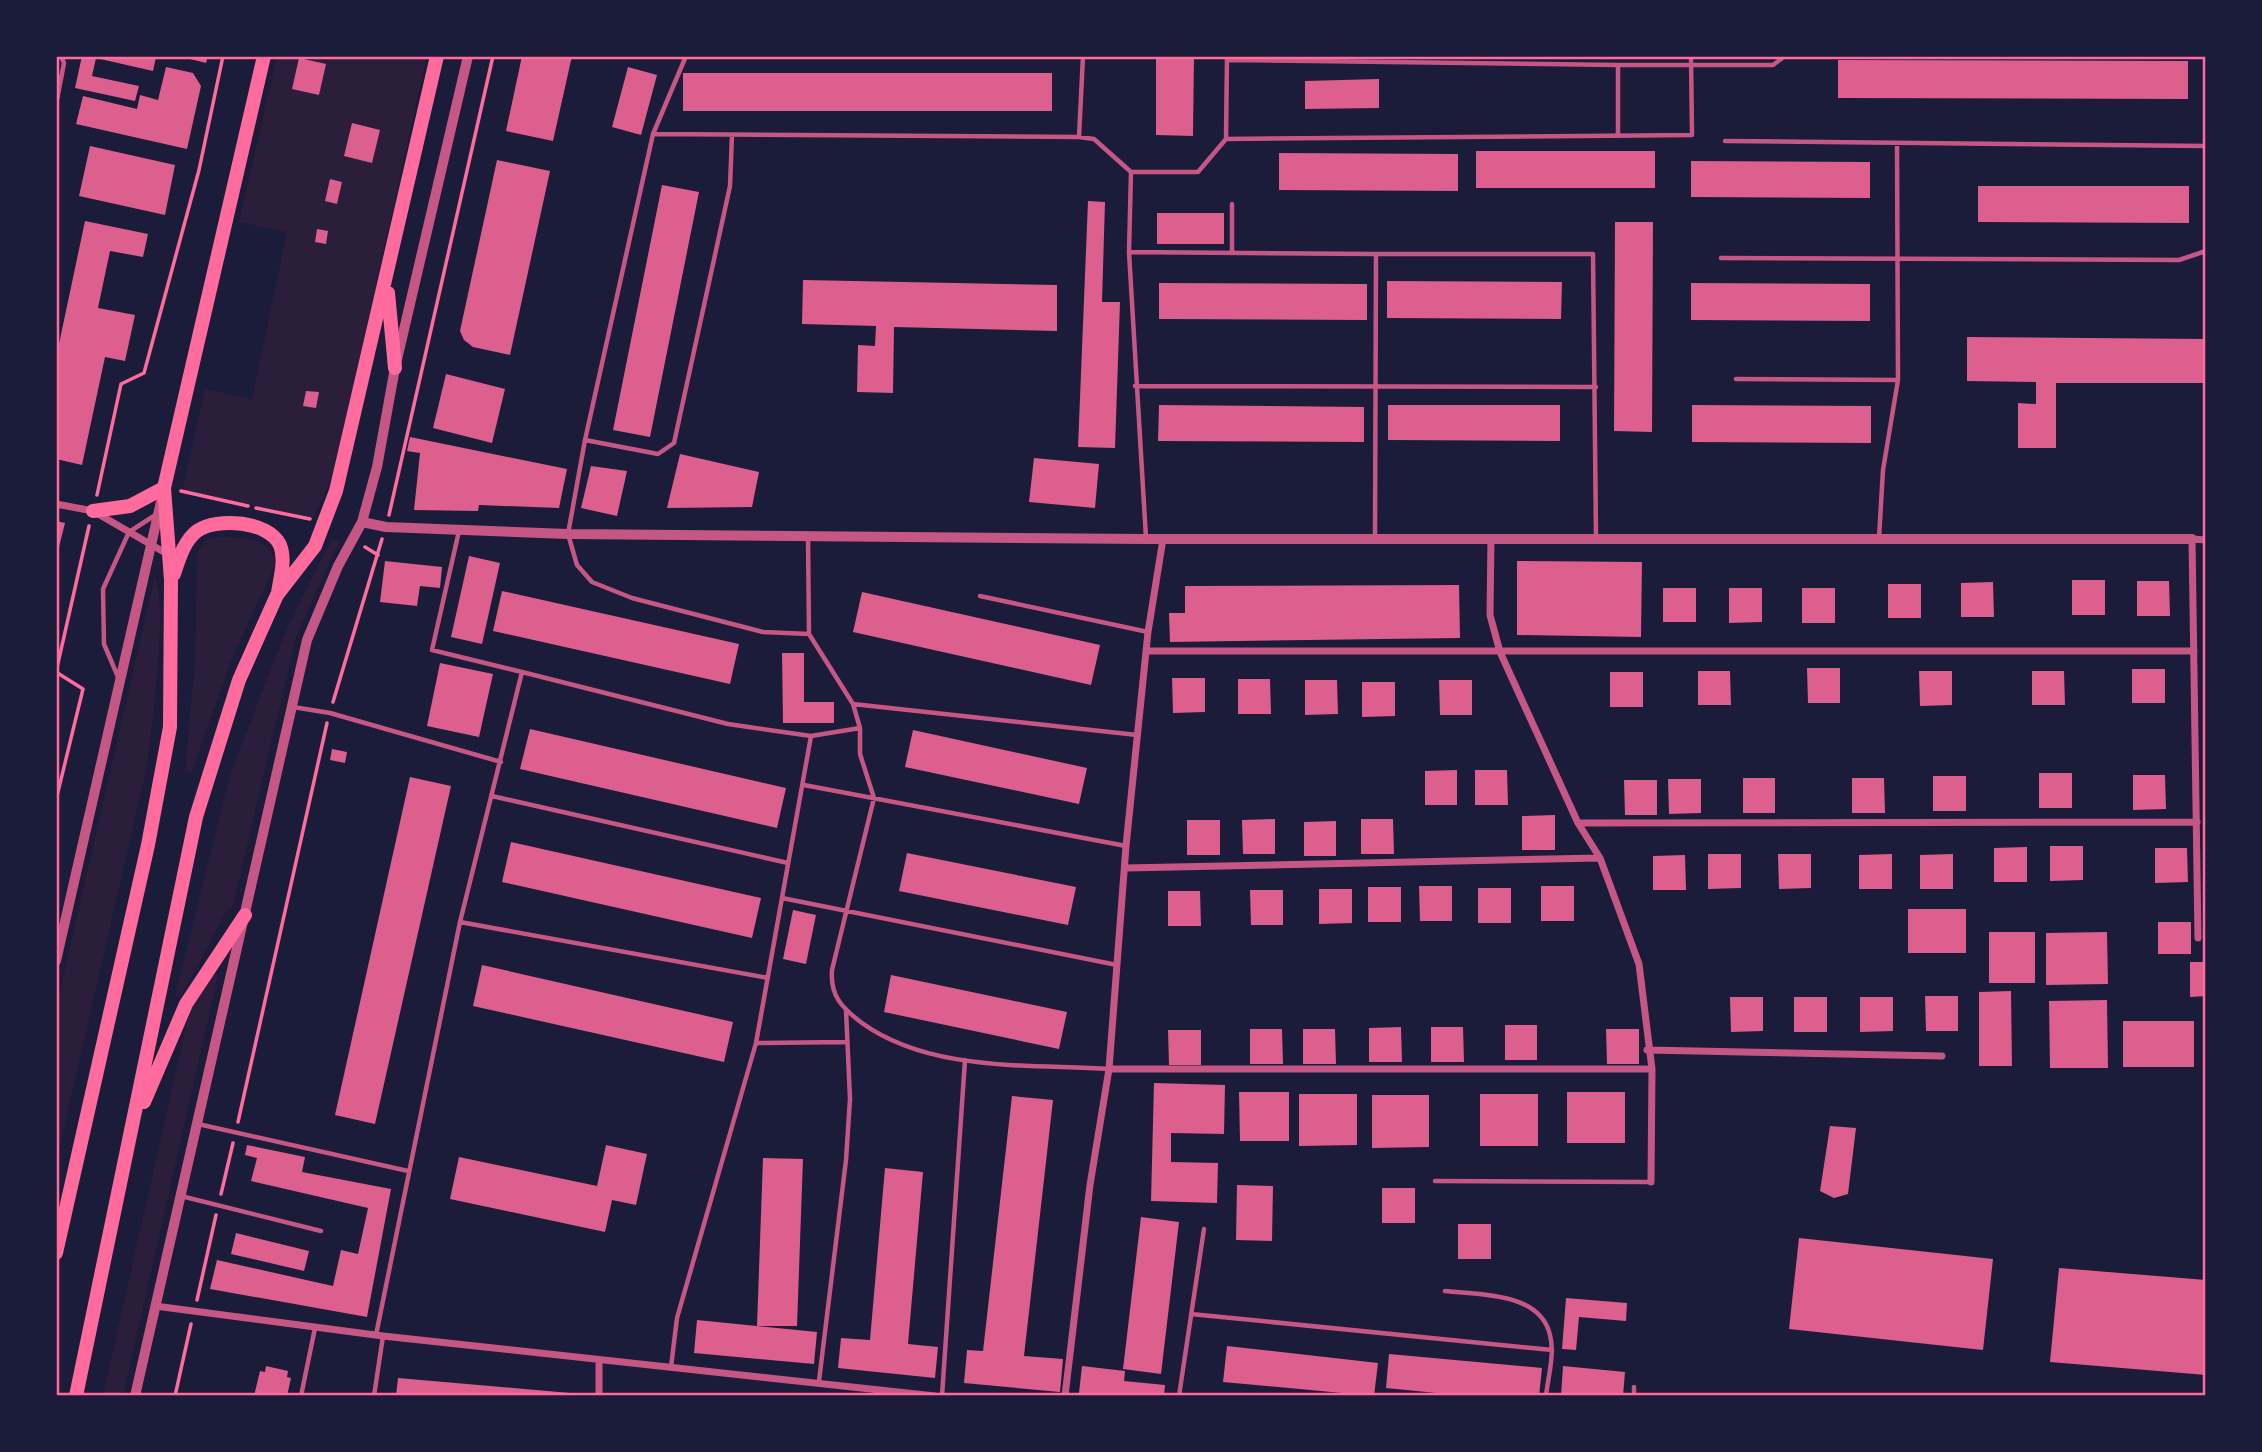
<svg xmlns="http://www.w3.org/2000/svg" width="2262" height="1452" font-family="Inter,sans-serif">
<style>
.green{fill:#2a1e3b}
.building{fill:#dd5f8e}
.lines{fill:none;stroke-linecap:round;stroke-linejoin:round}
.path{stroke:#ff6b9d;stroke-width:3.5}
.service{stroke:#c65784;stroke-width:4.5}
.minor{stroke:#c65784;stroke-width:7}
.tertiary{stroke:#c65784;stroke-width:10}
.primary{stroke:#ff6b9d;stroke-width:14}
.neatline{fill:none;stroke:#ff6b9d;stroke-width:2.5}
</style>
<rect width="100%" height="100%" fill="#1b1b3a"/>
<path class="green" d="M277,56H427L333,476L313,519L182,491L205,389L252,399L287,232L239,222Z
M217,537C238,538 275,536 275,565L231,661L192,772L185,771L195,661L197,553L205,540Z
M332,538L339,542L296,637L233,905L224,915L182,996L175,997L231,772L285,633Z
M155,576C168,611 152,724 147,766L56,1162V1008Z
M213,975H218L123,1396H103L189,1013Z"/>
<path class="building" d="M82,56H152L156,57L153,71L96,58L92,76L139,86L135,101L75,88Z
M178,56H208L206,63Z
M522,56H572L553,141L506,131Z
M1156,56H1194L1193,136L1156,135Z
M299,58L326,64L319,95L292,89Z
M1838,60L2188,61V99L1838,98Z
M166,67L193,73L201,86L187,149L76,124L83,96L137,109L140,95L158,100Z
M628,67L657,75L641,135L612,127Z
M683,73H1052V111H683Z
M1379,79V108L1305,109V81Z
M352,123L380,130L372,163L344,156Z
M90,146L175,165L165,215L79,196Z
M1476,151H1655V188H1476Z
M1279,153L1458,154V191L1279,190Z
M497,160L550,171L510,355L473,347L464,340L460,331Z
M1691,161L1870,162V198L1691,197Z
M330,179L342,182L337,204L325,201Z
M662,185L699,192L650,437L613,430Z
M1978,186H2189V223L1978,222Z
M1088,201L1105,202L1102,302H1120L1115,448L1078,447Z
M1157,213H1224V244H1157Z
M85,221L148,234L143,257L110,251L98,308L135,315L125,361L105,357L82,465L56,459V358Z
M1615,222H1653L1652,432L1614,431Z
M317,229L328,231L326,244L315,242Z
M803,280L1057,285V331L894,327L893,393L857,392L858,345L875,346L876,326L802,324Z
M1387,281L1562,282L1561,319L1387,318Z
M1159,283L1367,284V320L1159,319Z
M1691,283L1870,284V321L1691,320Z
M1967,337L2206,339V383H2056V448H2018V403L2036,404V382L1967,381Z
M446,374L505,389L492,443L433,428Z
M306,391L319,392L316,408L303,406Z
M1159,405L1364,407V442L1158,441Z
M1388,405H1560V441L1388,440Z
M1692,405L1871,406V443L1692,442Z
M410,437L567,469L559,508L479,505L478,511L414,510L420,453L407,451Z
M680,454L759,472L752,507L667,508Z
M1034,458L1099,464L1095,508L1029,502Z
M591,466L627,471L617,516L581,508Z
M56,521L65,523L57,555H56Z
M469,556L500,563L482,644L451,637Z
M385,561L442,567L440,588L420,586L417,606L380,602Z
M1517,561L1642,562L1641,637L1517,635Z
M2072,580H2105V615H2072Z
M2137,581H2169L2170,616H2137Z
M1993,582L1994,617H1961V583Z
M1888,584H1921V618H1888Z
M1459,585L1460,638L1170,642L1169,613H1185V586Z
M1663,588H1696V622H1663Z
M1729,588H1762V622L1729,623Z
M1802,588H1835V623H1802Z
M502,591L739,644L730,684L493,631Z
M862,592L1100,645L1091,685L853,632Z
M782,653H804V702H834V723H783Z
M440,663L493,674L479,737L427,726Z
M1807,668H1840V703H1808Z
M2132,669H2165V703H2132Z
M1698,671H1730L1731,705H1698Z
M1919,671H1952V705L1920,706Z
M2032,671H2064L2065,705H2032Z
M1610,672H1643V707H1610Z
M1172,678H1205V712L1173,713Z
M1238,679H1270L1271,714H1238Z
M1305,680H1337L1338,714L1305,715Z
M1439,680H1472V715H1440Z
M1362,682H1395V716L1362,717Z
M530,729L786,788L777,828L520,769Z
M913,730L1087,768L1079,804L905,767Z
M332,749L347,752L345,763L330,760Z
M1457,770V805H1425V771Z
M1475,770H1507L1508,805H1475Z
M2039,773H2072V808H2039Z
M2133,775H2165L2166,809L2133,810Z
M1933,776H1966V811H1933Z
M410,777L451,786L375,1124L335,1115Z
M1743,778H1775V813H1743Z
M1852,778H1884L1885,813H1852Z
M1668,779H1701V813L1669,814Z
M1624,780H1657V815H1625Z
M1555,815V850H1522V816Z
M1275,819V854H1243L1242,820Z
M1361,819H1393L1394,854H1361Z
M1187,820H1220V855H1187Z
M1336,821V856H1304V822Z
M511,842L761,898L752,938L502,882Z
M2050,846H2083V880L2050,881Z
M2027,847V882H1994V848Z
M2155,848H2187L2188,882L2155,883Z
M907,853L1076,887L1068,925L899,891Z
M1708,854H1741V888L1708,889Z
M1778,854H1811V888L1779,889Z
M1892,854V889H1859V855Z
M1953,854V889H1920V855Z
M1685,855L1686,890H1653V856Z
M1419,886H1452V921H1420Z
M1541,886H1574V921H1541Z
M1368,887H1401V922H1368Z
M1478,888H1511V923H1478Z
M1319,889H1352V923L1319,924Z
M1250,890H1283V925H1251Z
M1168,891H1200L1201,926H1168Z
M1908,909H1966V953H1908Z
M793,910L816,915L806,964L783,959Z
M2158,922H2191V954H2158Z
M1989,932H2035V983H1989Z
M2107,932L2108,984L2046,985V933Z
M2190,962H2206V996L2190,997Z
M482,965L733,1022L724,1062L473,1006Z
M891,975L1067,1012L1059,1049L884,1012Z
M2011,991L2012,1066H1979V992Z
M1925,996H1958V1031H1926Z
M1730,997H1763V1031L1731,1032Z
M1794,997H1827V1032H1794Z
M1860,997H1893V1031L1860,1032Z
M2107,1000L2108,1068H2050L2049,1001Z
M2123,1021H2194V1067H2123Z
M1505,1025H1537V1060H1505Z
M1401,1027L1402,1062H1369V1028Z
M1431,1027H1463L1464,1062H1431Z
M1250,1029H1282L1283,1064H1250Z
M1303,1029H1335L1336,1064H1303Z
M1606,1029H1639V1064H1607Z
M1168,1030H1201V1065H1169Z
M1154,1083L1225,1085L1224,1134L1171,1133V1162L1218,1163L1217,1203L1151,1201Z
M1239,1092H1289V1141H1240Z
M1567,1092H1625V1143H1567Z
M1299,1094H1357V1145L1299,1146Z
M1480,1094H1538V1146H1480Z
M1372,1095H1429V1147L1372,1148Z
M1012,1096L1053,1100L1024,1356L1063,1359L1060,1392L964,1383L967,1350L983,1351Z
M1830,1126L1856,1128L1848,1194L1834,1198L1820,1191Z
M247,1145L305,1157L302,1172L391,1189L367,1317L210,1289L217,1260L333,1286L341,1250L358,1254L368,1208L251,1181L257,1158L245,1155Z
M606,1145L647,1154L636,1205L612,1200L605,1232L450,1199L459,1157L597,1186Z
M763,1158L803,1159L797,1326H757Z
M885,1168L923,1172L908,1344L938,1347L935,1378L838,1368L841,1338L870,1340Z
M1237,1185L1273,1186L1272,1241L1236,1240Z
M1382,1188H1415V1223H1382Z
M1141,1217L1179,1222L1161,1374L1123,1369Z
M1458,1224H1491V1259H1458Z
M236,1233L309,1251L304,1271L231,1254Z
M1799,1238L1993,1259L1983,1350L1789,1329Z
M2059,1268L2206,1280V1375L2050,1362Z
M1566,1298L1627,1303L1626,1321L1579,1317L1576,1350L1562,1349Z
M697,1320L817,1332L814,1364L694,1353Z
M1227,1346L1378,1363L1374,1396L1223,1382Z
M1389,1354L1542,1368L1539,1396H1467L1386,1388Z
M266,1366L288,1371L287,1377L291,1378L287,1396H254L260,1371L265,1372Z
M1082,1366L1125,1371L1124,1381L1165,1385L1164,1396L1079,1393Z
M1563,1366L1625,1372L1623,1396H1561Z
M398,1378L570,1393V1396H396Z"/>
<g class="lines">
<path class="path" d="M181,491L248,506
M97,495L121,384L144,373L199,170L223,56
M256,508L310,519
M389,515L493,56
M365,547L378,555
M333,702L382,539
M56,800L83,689L56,672L89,526
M238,1122L327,723
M221,1194L233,1143
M197,1300L216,1215
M175,1396L191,1324"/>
<path class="service" d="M1227,60L1618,65V136
M1618,65H1773L1785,56
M56,105L64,63L61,56
M653,134L686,56
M1079,137L1083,56
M1226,139L1692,135L1691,56
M1725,141L2206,146
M1131,172L1129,252L1146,538
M1232,204V253
M1129,252L1376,254
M1721,258L2179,260L2206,251
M1736,379L1898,380
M1135,386L1596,387
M585,440L658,454L674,443L730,186L732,135
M1375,538L1376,254H1593L1596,538
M1879,538L1883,470L1898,380L1897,143
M980,596L1148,632
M809,634L763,632L632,598L592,582L577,565L568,534L585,440L653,134L1079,137L1094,139L1131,172H1198L1226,139L1227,56
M522,672L728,724L811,736
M118,677L104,644L103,589L129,532L157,514
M853,704L1137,735
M293,707L330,713L501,762
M860,728V754L874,798L832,970C830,996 842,1008 862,1023C930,1072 1028,1064 1109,1069
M804,785L1126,846
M492,796L788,863
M782,898L1117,965
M460,922L768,978
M756,1043L846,1042
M198,1124L408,1171
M1435,1181L1651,1182
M181,1196L321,1231
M1445,1291C1480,1295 1540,1292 1550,1335C1555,1354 1548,1377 1546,1396
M1191,1314L1552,1350
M376,1335L460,922L522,672L432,650L459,531
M671,1367L677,1318L756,1043L811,736L860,728L853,704L809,634L808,537
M819,1381L846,1160L850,1099L846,1010
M301,1396L315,1328
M374,1396L383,1336
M942,1396L965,1060
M1179,1396L1204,1229
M1634,1396V1387"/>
<path class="minor" d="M56,504L93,511L169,555
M1491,538L1490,615L1500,652L1578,823L1600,858L1639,964L1652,1069L1651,1182
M1146,651H2194
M1578,823L2197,822
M1125,868L1600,858
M2198,938L2192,539L2206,540
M1647,1050L1942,1056
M1109,1069H1652
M155,1306L383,1336L935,1396
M599,1396V1360
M1065,1396L1090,1185L1109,1069L1126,846L1148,632L1163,539"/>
<path class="tertiary" d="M362,522L386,527L568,534L1146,539H2192
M56,961L162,497
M135,1396L307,640L338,566L362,522L377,467L395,368L468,56"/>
<path class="primary" d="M388,293L395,368
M93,511L130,506L164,488
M174,574C179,559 184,541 197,531C217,517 269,521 280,545C286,560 280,578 278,593
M144,1102L186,1004L245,915
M56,1253L148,845L170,727L171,580L164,488L264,56
M76,1396L196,817L239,680L277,595L315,546L336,491L437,56"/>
</g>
<rect width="2262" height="1452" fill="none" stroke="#1b1b3a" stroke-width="116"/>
<rect x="58" y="58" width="2146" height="1336" class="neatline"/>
</svg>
